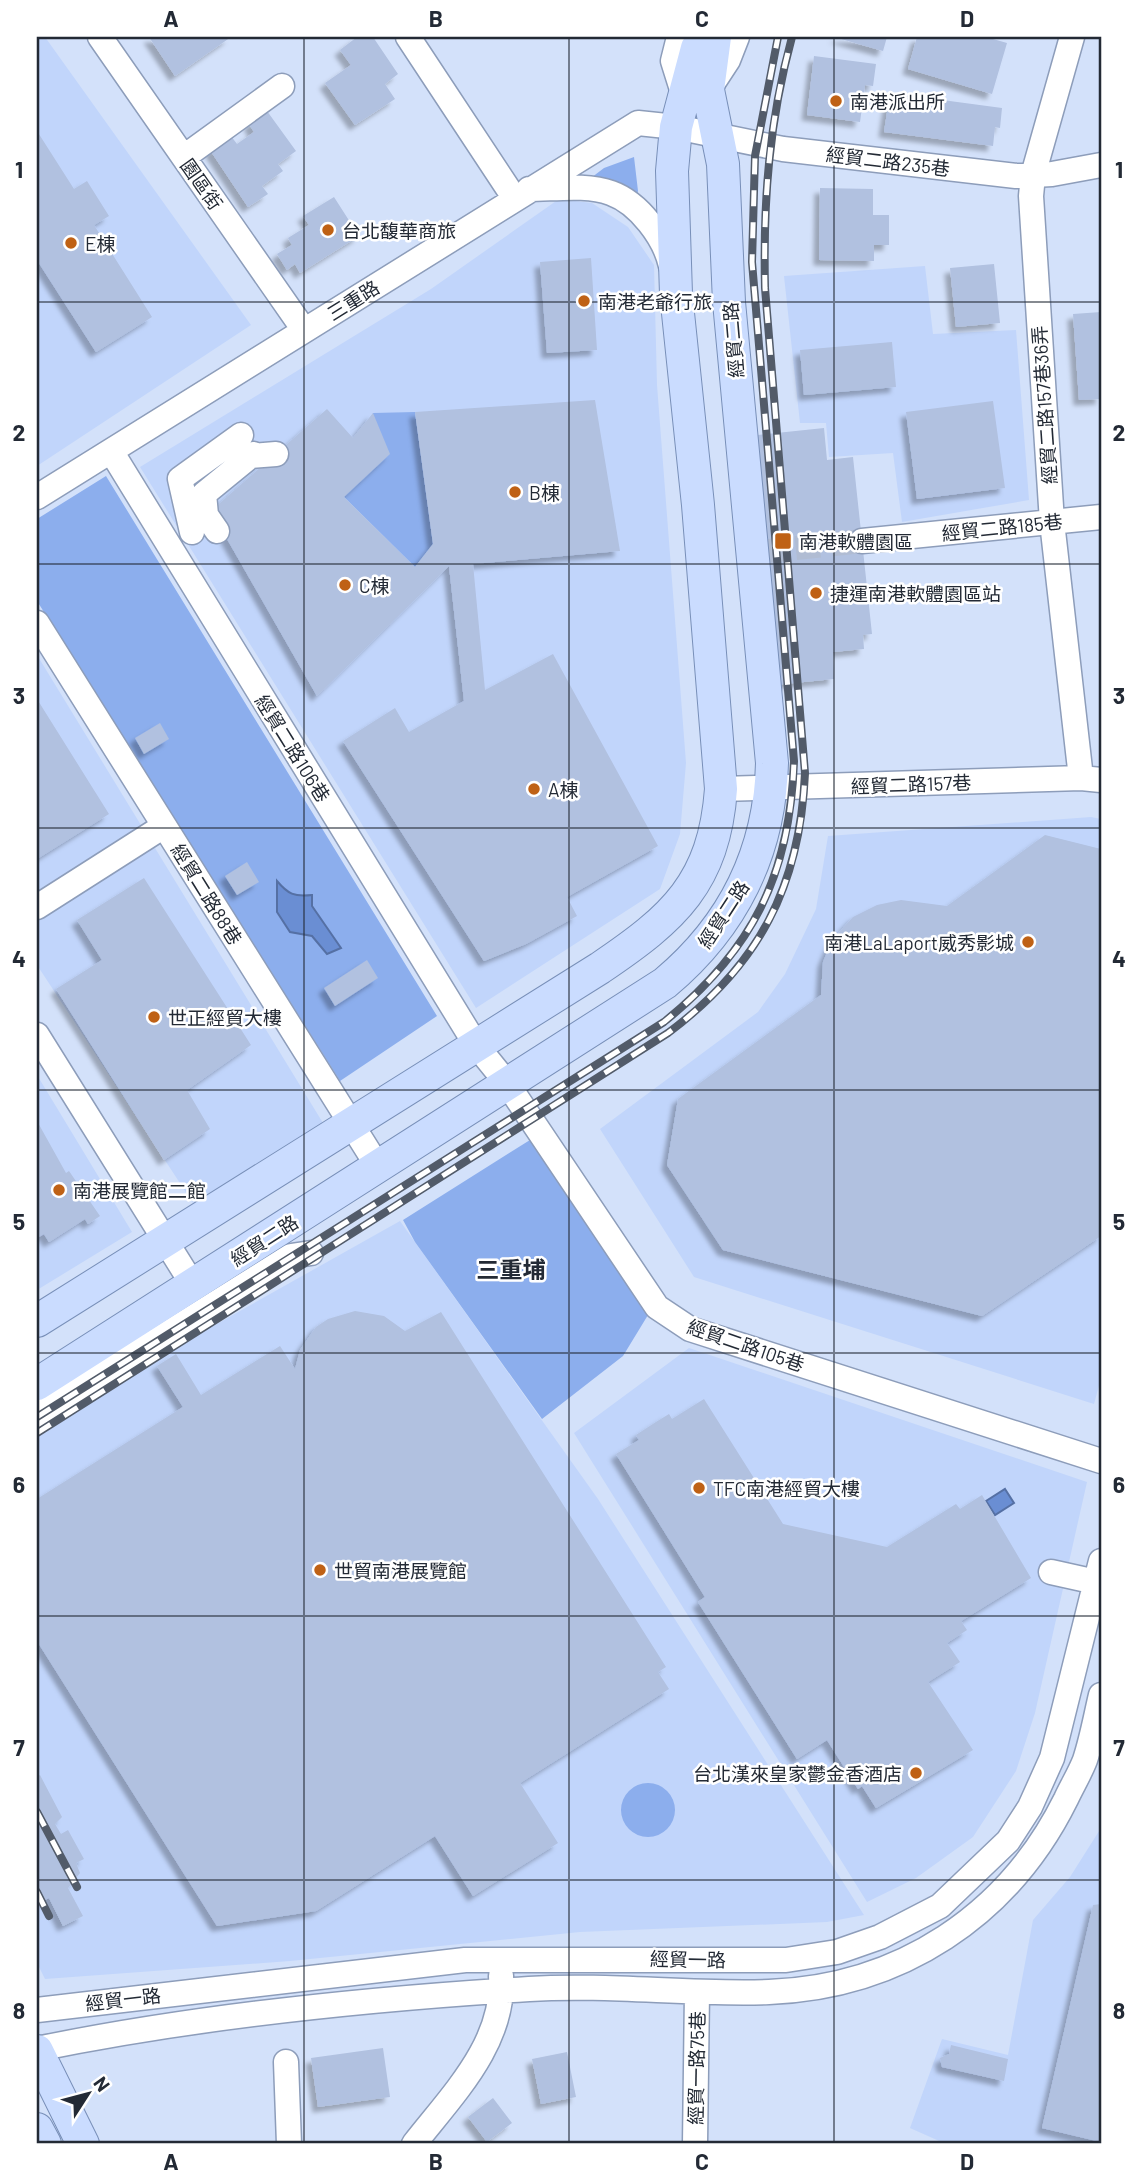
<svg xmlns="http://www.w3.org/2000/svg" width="1138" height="2181" font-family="Barlow,'Noto Sans TC',sans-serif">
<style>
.built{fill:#c1d5fb}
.green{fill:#8caeed}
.water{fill:#6a8ed3;stroke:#5570a4;stroke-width:2}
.building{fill:#b1c1e0;filter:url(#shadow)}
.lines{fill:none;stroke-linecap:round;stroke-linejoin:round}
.minor-tunnel{stroke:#b0bcd3;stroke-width:24;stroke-dasharray:24 12;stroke-linecap:butt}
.minor-casing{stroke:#8d9dba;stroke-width:27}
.major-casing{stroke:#788fb8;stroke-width:34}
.minor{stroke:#fff;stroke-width:24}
.major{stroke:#cadcff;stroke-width:32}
.rail-casing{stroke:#525b69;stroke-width:8}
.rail{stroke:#fff;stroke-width:5;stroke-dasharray:16;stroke-linecap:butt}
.grid{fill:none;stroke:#232a35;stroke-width:2;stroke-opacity:0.55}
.poi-dot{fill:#bf6115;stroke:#fff;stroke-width:2.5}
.labels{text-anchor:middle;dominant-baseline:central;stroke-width:5;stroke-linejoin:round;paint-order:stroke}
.poi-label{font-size:19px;fill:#232a35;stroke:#fff;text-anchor:start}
.street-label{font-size:19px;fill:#232a35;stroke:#fff}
.quarter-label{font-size:23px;font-weight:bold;fill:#232a35;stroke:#fff}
.neatline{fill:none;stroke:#232a35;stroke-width:2.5}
.grid-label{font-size:23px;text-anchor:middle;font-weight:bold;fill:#232a35}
</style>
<defs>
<filter id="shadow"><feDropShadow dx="-5.5" dy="5.5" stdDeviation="2" flood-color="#0004"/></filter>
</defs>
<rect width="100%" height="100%" fill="#d3e1fa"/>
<path class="built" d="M37,37H45L251,325L37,466Z
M559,199L592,203L628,227L654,265L657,385L686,763L680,834L660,889L476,1008L140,467L431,289Z
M925,266L933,334L1016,330L1029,500L902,522L893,453L829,457L826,423H800L784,276Z
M37,655L323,1123L193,1203L37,965Z
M1091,817L1101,819V1378L1094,1404L694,1277L600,1129L758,1012L785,974L816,909L828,836Z
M37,1075L132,1232L37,1290Z
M400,1221L598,1499L864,1915L827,1922L580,1932L290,1961L45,1979L37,1963V1425Z
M689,1348L1087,1482L1035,1713L1016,1771L973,1837L916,1878L867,1902L574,1433Z
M1101,1828V2144H946L910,2128L942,2039L1008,2055L1033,1920L1070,1877Z"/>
<path class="green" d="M634,157L638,191L634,210L587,181L604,168Z
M415,412L433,544L415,567L344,497L373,413Z
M106,476L437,1016L340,1081L37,601V519Z
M530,1140L648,1315L623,1356L542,1419L415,1242L403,1220Z
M621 1810a27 27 0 1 1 54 0a27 27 0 1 1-54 0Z"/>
<path class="water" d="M277,881C288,894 294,897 312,895V906L341,948L327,954L312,936L290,932L277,912Z
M1005,1489L1014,1503L995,1515L986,1501Z"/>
<path class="building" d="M149,37H231L175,76Z
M357,37H373L398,74L385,84L395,99L355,125L325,83L351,65L340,50Z
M834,37H887L883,51Z
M917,37H986L1007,43L992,94L908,69Z
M814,56L876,64L873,86L865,85L860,122L807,115Z
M890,93L1002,108L1000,128L995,127L993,146L884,132Z
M267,111L296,151L278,164L283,171L262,186L268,194L248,207L210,150L231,136L237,144L254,132L249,124Z
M37,131L74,189L87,181L109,216L94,225L152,317L96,352L37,260Z
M820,188L873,189V215H889V245H874V261L819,260Z
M334,197L359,236L300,273L295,264L287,270L277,254L292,245L288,238L309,225L303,216Z
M591,258L597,350L547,353L540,262Z
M994,264L1000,323L956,327L950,268Z
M1101,312V399L1079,400L1073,314Z
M892,342L896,387L804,395L800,350Z
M595,400L620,551L473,564L485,690L553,654L658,846L567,897L577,916L526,944L484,961L343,741L395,708L409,732L464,701L449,566L317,696L211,511L327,409L353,438L373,413L390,454L344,497L415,567L433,544L415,412Z
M993,401L1005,488L917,499L906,412Z
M824,428L827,460L853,457L872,634L863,635L864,649L833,652L834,679L774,685L748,436Z
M37,699L109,814L37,859Z
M160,723L169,739L144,754L135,738Z
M1045,835L1101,849V1236L982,1316L723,1250L667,1165L678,1099L821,995L823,962L832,940L853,917L877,905L901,900L947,906Z
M247,862L259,882L237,895L225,876Z
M144,878L251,1045L187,1090L210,1129L164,1160L56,989L102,960L77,920Z
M367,960L378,978L335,1006L324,988Z
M37,1121L66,1173L69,1171L100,1216L88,1224L85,1219L49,1242L44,1234L37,1238Z
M355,1311L384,1316L405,1331L441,1312L666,1667L658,1672L669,1689L520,1783L558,1843L473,1896L435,1836L316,1911L217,1926L37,1641V1499L183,1407L157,1366L176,1354L201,1395L280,1346L295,1369L300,1350L316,1327L328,1319Z
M704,1399L783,1524L887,1547L956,1504L960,1509L982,1495L1031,1578L961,1621L967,1630L947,1643L960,1662L928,1682L973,1750L876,1808L862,1786L858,1789L827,1740L797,1759L698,1602L705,1597L616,1454L639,1440L636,1435L656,1422L669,1414L672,1419Z
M40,1775L62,1817L55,1824L61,1834L68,1830L84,1859L76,1863L80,1873L68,1888L83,1916L63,1926L49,1898L37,1904V1777Z
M1101,1904V2142L1042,2128L1093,1905Z
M951,2045L1008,2059L1004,2081L942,2067L940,2058L949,2054Z
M383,2048L390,2097L318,2107L311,2058Z
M567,2052L576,2097L541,2104L532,2059Z
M493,2098L512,2123L487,2142L468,2117Z"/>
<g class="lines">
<path class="minor-tunnel" d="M760,552L862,541"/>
<defs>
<path id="minor" d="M100,37L304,330
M408,37L515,199
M679,37L673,61L684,96
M1072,37L1033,175L1031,196L1052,522L1081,778
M709,89L728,60L737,37
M184,157L282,86
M529,189C554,189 587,184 611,193C639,203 665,238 671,266
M111,451L476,1045L506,1082L657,1307L690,1329L1101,1461
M238,457L276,454
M37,497L638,123L676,127L783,149L1016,176L1052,174L1101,165
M217,531L206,515L204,494L253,454
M192,532L180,479L241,435
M862,541L1101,517
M37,623L377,1165
M721,789L1081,778L1101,780
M37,907L164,826
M37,1035L193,1285
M37,1415L291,1256L311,1253
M1051,1572L1096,1582
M37,2010L465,1960H786L837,1952L880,1937L940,1906L1008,1841L1030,1807L1052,1758L1101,1561
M37,2049C198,2016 365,1999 529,1989C609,1984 689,1995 769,1992C900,1987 1008,1916 1066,1799C1072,1786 1080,1773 1085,1760C1092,1739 1096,1716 1101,1695
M286,2062L289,2144
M414,2144C453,2094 505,2043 501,1976
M695,2144L697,1992"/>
<path id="major" d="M37,1321L600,968C674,918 714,883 721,789L698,505L676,294L672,171L676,127L697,48
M37,1384L665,983C733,926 770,852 772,763L729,302L723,164L708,90L715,37
M37,2051L83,2144
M37,2129L45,2144"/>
</defs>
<use href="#minor" class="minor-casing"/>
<use href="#major" class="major-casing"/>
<use href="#minor" class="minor"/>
<use href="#major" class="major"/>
<defs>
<path id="rail" d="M37,1417L664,1022C753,950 790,875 794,761L752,262L755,156L778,37
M37,1433L668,1033C759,965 800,887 805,773L765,288C763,202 769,121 792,37
M37,1812L77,1887
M37,1892L49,1916"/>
</defs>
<use href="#rail" class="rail-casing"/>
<use href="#rail" class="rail"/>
</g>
<path class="grid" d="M304,37V2144M569,37V2144M834,37V2144M37,302H1101M37,564H1101M37,828H1101M37,1090H1101M37,1353H1101M37,1616H1101M37,1880H1101"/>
<g class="poi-dot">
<circle cx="836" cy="101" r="7"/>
<circle cx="328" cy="230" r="7"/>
<circle cx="71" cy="243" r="7"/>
<circle cx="584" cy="301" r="7"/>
<circle cx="515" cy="492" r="7"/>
<rect x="774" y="532" width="18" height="18" rx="3.5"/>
<circle cx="345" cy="585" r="7"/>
<circle cx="816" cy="593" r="7"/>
<circle cx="534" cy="789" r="7"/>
<circle cx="1028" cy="942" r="7"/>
<circle cx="154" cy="1017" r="7"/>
<circle cx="59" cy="1190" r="7"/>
<circle cx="699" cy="1488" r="7"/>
<circle cx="320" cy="1570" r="7"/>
<circle cx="916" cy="1773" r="7"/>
</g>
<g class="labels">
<g class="poi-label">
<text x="850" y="101">南港派出所</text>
<text x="342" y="230">台北馥華商旅</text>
<text x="85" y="243">E棟</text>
<text x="598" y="301">南港老爺行旅</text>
<text x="529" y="492">B棟</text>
<text x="799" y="541">南港軟體園區</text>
<text x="359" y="585">C棟</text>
<text x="830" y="593">捷運南港軟體園區站</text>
<text x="548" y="789">A棟</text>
<text x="1014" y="942" text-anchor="end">南港LaLaport威秀影城</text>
<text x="168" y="1017">世正經貿大樓</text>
<text x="73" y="1190">南港展覽館二館</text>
<text x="713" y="1488">TFC南港經貿大樓</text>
<text x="334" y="1570">世貿南港展覽館</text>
<text x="902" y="1773" text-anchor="end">台北漢來皇家鬱金香酒店</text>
</g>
<g class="street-label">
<text transform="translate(888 161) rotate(7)">經貿二路235巷</text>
<text transform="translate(202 184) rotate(55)">園區街</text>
<text transform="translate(353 300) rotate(-32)">三重路</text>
<text transform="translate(733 340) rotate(-95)">經貿二路</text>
<text transform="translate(1044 405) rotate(-94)">經貿二路157巷36弄</text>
<text transform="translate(1002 527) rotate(-6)">經貿二路185巷</text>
<text transform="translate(293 748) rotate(58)">經貿二路106巷</text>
<text transform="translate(911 784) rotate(-2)">經貿二路157巷</text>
<text transform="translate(207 894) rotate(58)">經貿二路88巷</text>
<text transform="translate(723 914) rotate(-57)">經貿二路</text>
<text transform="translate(264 1240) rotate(-33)">經貿二路</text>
<text transform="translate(746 1345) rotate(19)">經貿二路105巷</text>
<text transform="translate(688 1959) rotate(1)">經貿一路</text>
<text transform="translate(123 1999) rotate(-7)">經貿一路</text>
<text transform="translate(696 2068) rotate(-89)">經貿一路75巷</text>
</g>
<g class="quarter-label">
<text x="511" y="1269">三重埔</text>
</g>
</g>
<rect width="1138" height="2181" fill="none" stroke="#ffffff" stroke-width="77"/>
<g transform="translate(88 2094) rotate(54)" stroke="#ffffff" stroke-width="5" paint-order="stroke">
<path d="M0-5L12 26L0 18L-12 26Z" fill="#232a35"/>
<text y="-10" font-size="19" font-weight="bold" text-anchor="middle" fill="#232a35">N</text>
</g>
<rect x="38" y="38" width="1062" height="2104" class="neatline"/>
<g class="grid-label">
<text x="171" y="27">A</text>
<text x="436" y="27">B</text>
<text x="702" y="27">C</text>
<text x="967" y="27">D</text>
<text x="19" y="178">1</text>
<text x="1119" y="178">1</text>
<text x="19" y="441">2</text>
<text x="1119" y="441">2</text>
<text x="19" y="704">3</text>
<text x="1119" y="704">3</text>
<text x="19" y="967">4</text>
<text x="1119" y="967">4</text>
<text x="19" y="1230">5</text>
<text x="1119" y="1230">5</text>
<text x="19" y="1493">6</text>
<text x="1119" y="1493">6</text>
<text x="19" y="1756">7</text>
<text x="1119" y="1756">7</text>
<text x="19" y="2019">8</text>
<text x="1119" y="2019">8</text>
<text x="171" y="2170">A</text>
<text x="436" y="2170">B</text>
<text x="702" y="2170">C</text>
<text x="967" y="2170">D</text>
</g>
</svg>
